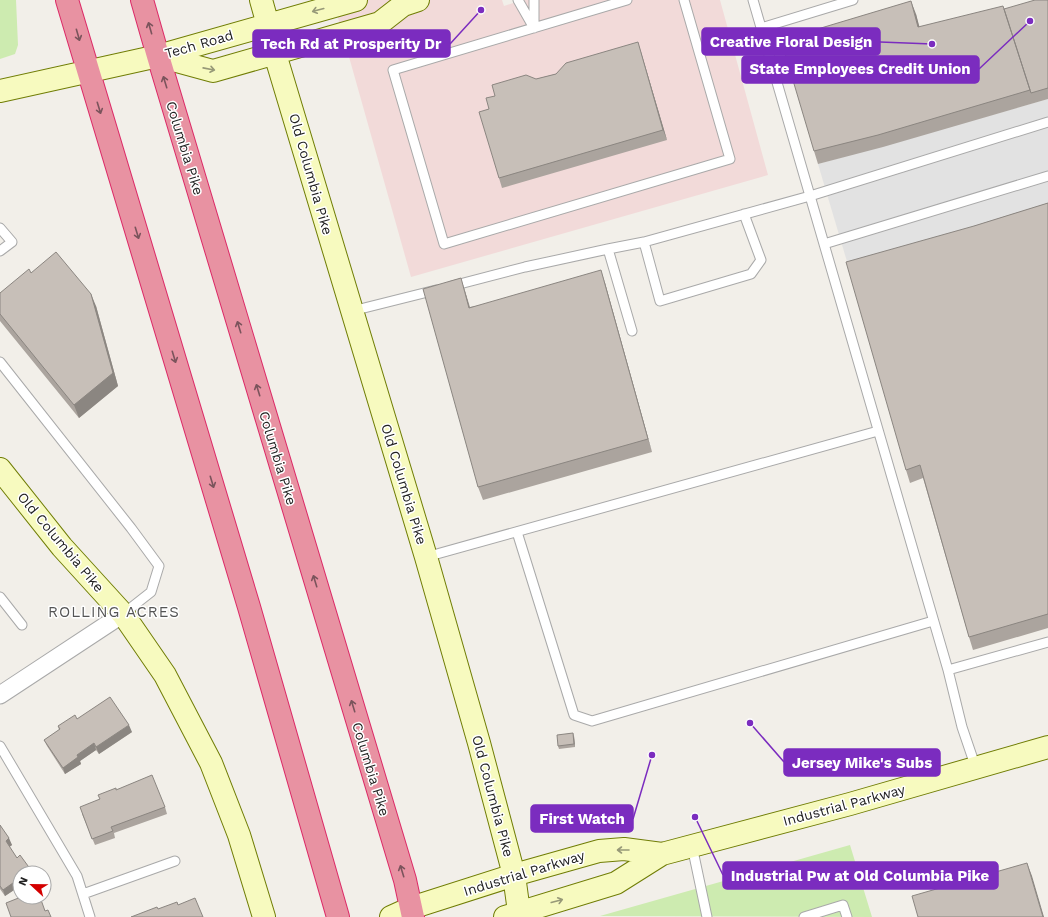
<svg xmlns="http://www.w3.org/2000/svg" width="1048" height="917" font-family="'Work Sans',sans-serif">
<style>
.commercial{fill:#f2dad9}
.grass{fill:#cdebb0}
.parking{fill:#e2e2e2}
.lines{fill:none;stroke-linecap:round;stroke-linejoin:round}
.lane-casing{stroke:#a9a9a9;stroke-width:11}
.street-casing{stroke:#a9a9a9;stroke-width:19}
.secondary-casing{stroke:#707d05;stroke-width:24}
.highway-casing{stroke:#dc2a67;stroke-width:24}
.lane{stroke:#fff;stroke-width:9}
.street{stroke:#fff;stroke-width:17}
.secondary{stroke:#f7fabf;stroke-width:22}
.highway{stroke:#e892a2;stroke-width:22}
.wall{fill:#aba49e}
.shaded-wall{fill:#8b8681}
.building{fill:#c7bfb8;stroke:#8b8681}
.oneway{stroke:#979978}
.oneway2{stroke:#7b545c}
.labels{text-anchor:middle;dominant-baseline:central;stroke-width:3;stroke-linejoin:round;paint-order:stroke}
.street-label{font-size:14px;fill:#222;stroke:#fff}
.neighbourhood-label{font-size:15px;letter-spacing:1px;fill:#555;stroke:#fff}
.leader{fill:none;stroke:#7b2cbf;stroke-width:1.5}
.callout-dot{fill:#7b2cbf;stroke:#fff;stroke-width:1.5}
.callout{fill:#7b2cbf;stroke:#7b2cbf;stroke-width:1.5}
.callout-label{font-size:15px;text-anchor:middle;font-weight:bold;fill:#fff}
</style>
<rect width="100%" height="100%" fill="#f2efe9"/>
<path class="commercial" d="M333,0H502L504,6L522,0H720L768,175L411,277Z"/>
<path class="grass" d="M0,0H16L18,45L15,54L0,59Z
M850,845L872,917L600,916Z"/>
<path class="parking" d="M1048,99V219L851,275L818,164Z"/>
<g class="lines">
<defs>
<path id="lane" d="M518,0L534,28
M534,0V26
M627,0L393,70L444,244L730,159L684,0
M753,0L948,670L962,727L976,768
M761,28L853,0
M0,228L12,242L0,251
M644,242L660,301L751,274L761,260L744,214
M824,244L1048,176
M608,249L632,331
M452,286L525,267L608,249L644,242L810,196L1048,122
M352,311L436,290
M0,362L131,528L159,566L151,592L123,614
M517,532L574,715L592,721L933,621
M426,557L878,431
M0,597L22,625
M948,670L1048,642
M0,746L77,876L90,917
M692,846L707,917
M83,894L175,861
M804,917L843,905L847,917"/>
<path id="street" d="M0,695L123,614"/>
<path id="secondary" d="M261,0L268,25
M275,54L426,557L479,743L514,875L519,912
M158,56L213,71L380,23L403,5L418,0
M0,91L158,56L356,0
M0,469L62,547L123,614L165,675L211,763L239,835L264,917
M391,917L411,908L514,875L599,851L624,849L662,854
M505,917L616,883L662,854L850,804L1048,747"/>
<path id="highway" d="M67,0L249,607L338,917
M142,0L158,56L405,880L413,917"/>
</defs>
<use href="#lane" class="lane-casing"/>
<use href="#street" class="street-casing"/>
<use href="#secondary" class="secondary-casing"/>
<use href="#highway" class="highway-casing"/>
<use href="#lane" class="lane"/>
<use href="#street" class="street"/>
<use href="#secondary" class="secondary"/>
<use href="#highway" class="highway"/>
</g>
<path class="wall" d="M1048,0V99L883,147L818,164L814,151L916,14L919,27L1004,9Z
M641,52L667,140L502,188L499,178L489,109L495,96L536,79Z
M1048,203V628L973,650L969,637L923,478L910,483L906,470L974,226Z
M31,273L96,306L118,386L79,418L0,321V293Z
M605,283L652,452L483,500L478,487L465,291L470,307Z
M77,719L132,732L99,754L96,750L80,761L81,764L65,774L47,746L44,740L59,730L58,726Z
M574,736L575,747L559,749L558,746Z
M116,790L165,807L167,814L114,833L115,838L95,845L82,814L100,799Z
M0,825L12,845L9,847L17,858L31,870L32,873H20V886L5,896L0,889Z"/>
<path class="shaded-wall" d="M911,1L916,14L923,40L918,27Z
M638,42L641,52L667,140L663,130Z
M601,270L605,283L652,452L648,439Z
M461,278L465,291L473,320L469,308Z
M91,294L96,306L118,386L79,418L74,405Z
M129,725L132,732L99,754L96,747Z
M573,733L574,736L575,747L574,744Z
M94,743L96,750L80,761L81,764L65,774L63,768L77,755Z
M9,838L12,845L8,848L6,841Z
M1027,863L1032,876L1044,917H1043Z
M31,870L32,873H27Z
M20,878V886L5,896L3,890Z"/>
<path class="building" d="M1035,0H1048V88L1031,93L1004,9Z
M911,1L918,27L1003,6L1030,90L878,135L814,151L781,40Z
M638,42L663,130L499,178L479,112L489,109L486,98L495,96L492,85L526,75L536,79L556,74L566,63Z
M1048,203V614L969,637L920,465L906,470L846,262L974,226Z
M56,252L91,294L113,373L74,405L0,314V293L29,269L31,273Z
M601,270L648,439L478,487L423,289L461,278L469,308Z
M110,697L129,725L96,747L94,743L77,755L78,757L63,768L44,740L60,729L58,726L75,715L77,719Z
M573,733L574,744L558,746L557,735Z
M152,775L165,807L111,827L113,831L92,839L80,807L100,799L98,795L116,788V790Z
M0,825L9,838L6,841L17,858L20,855L31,870L27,873H20V878L3,890L0,886Z
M1027,863L1043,917H918L912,896Z
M21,897H40L45,911L48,910L51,917H11L6,903Z
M195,898L203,917H131L157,907L158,909L177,902L178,905Z"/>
<defs><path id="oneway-shaft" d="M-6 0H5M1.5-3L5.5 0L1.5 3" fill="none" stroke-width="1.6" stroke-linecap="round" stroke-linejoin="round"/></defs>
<g class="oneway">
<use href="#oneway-shaft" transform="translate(318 10) rotate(165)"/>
<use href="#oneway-shaft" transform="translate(209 69) rotate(11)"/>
<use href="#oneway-shaft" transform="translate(623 850) rotate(-180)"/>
<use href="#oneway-shaft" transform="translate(557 901) rotate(-15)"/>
</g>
<g class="oneway2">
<use href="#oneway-shaft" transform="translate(150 28) rotate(-106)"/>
<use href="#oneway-shaft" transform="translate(78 35) rotate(74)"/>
<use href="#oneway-shaft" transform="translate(165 82) rotate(-107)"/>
<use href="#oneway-shaft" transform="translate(99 108) rotate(73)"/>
<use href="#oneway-shaft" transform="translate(137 233) rotate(73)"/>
<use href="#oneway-shaft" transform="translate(239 327) rotate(-107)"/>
<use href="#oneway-shaft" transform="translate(174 357) rotate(73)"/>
<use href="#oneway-shaft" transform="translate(258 390) rotate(-107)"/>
<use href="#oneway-shaft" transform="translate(212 482) rotate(73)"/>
<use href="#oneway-shaft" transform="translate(315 581) rotate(-107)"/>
<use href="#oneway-shaft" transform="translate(353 706) rotate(-107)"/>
<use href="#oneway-shaft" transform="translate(402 871) rotate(-107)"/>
</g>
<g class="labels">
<g class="street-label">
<text transform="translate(199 44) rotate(-16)">Tech Road</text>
<text transform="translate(185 148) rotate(73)">Columbia Pike</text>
<text transform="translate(311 174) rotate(74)">Old Columbia Pike</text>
<text transform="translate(278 458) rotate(73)">Columbia Pike</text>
<text transform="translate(404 484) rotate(73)">Old Columbia Pike</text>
<text transform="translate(61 542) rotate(50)">Old Columbia Pike</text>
<text transform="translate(371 769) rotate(73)">Columbia Pike</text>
<text transform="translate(493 796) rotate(75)">Old Columbia Pike</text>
<text transform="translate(844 805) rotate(-15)">Industrial Parkway</text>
<text transform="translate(524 873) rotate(-17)">Industrial Parkway</text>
</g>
<g class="neighbourhood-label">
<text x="114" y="612">ROLLING ACRES</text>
</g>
</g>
<path class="leader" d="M932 44L880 42M481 10L450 44M1030 21L979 69M750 723L784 762M652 755L633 819M695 817L723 875"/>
<g class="callout-dot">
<circle cx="932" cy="44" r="4"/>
<circle cx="481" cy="10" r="4"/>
<circle cx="1030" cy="21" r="4"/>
<circle cx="750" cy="723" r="4"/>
<circle cx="652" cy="755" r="4"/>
<circle cx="695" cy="817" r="4"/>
</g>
<g class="callout">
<rect x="702" y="28" width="178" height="27" rx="4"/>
<rect x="253" y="30" width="197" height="27" rx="4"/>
<rect x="742" y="56" width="237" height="27" rx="4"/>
<rect x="784" y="749" width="156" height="27" rx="4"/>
<rect x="531" y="805" width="102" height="27" rx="4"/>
<rect x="723" y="862" width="275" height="27" rx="4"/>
</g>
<g class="callout-label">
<text x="791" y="47">Creative Floral Design</text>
<text x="351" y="49">Tech Rd at Prosperity Dr</text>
<text x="860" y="74">State Employees Credit Union</text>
<text x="862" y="768">Jersey Mike's Subs</text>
<text x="582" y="824">First Watch</text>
<text x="860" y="881">Industrial Pw at Old Columbia Pike</text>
</g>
<g transform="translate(32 885) rotate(292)"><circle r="19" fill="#ffffff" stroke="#a7a7a7"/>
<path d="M0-3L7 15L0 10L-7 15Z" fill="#d40000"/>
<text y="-6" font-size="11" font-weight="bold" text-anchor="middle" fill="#222222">N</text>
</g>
</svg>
